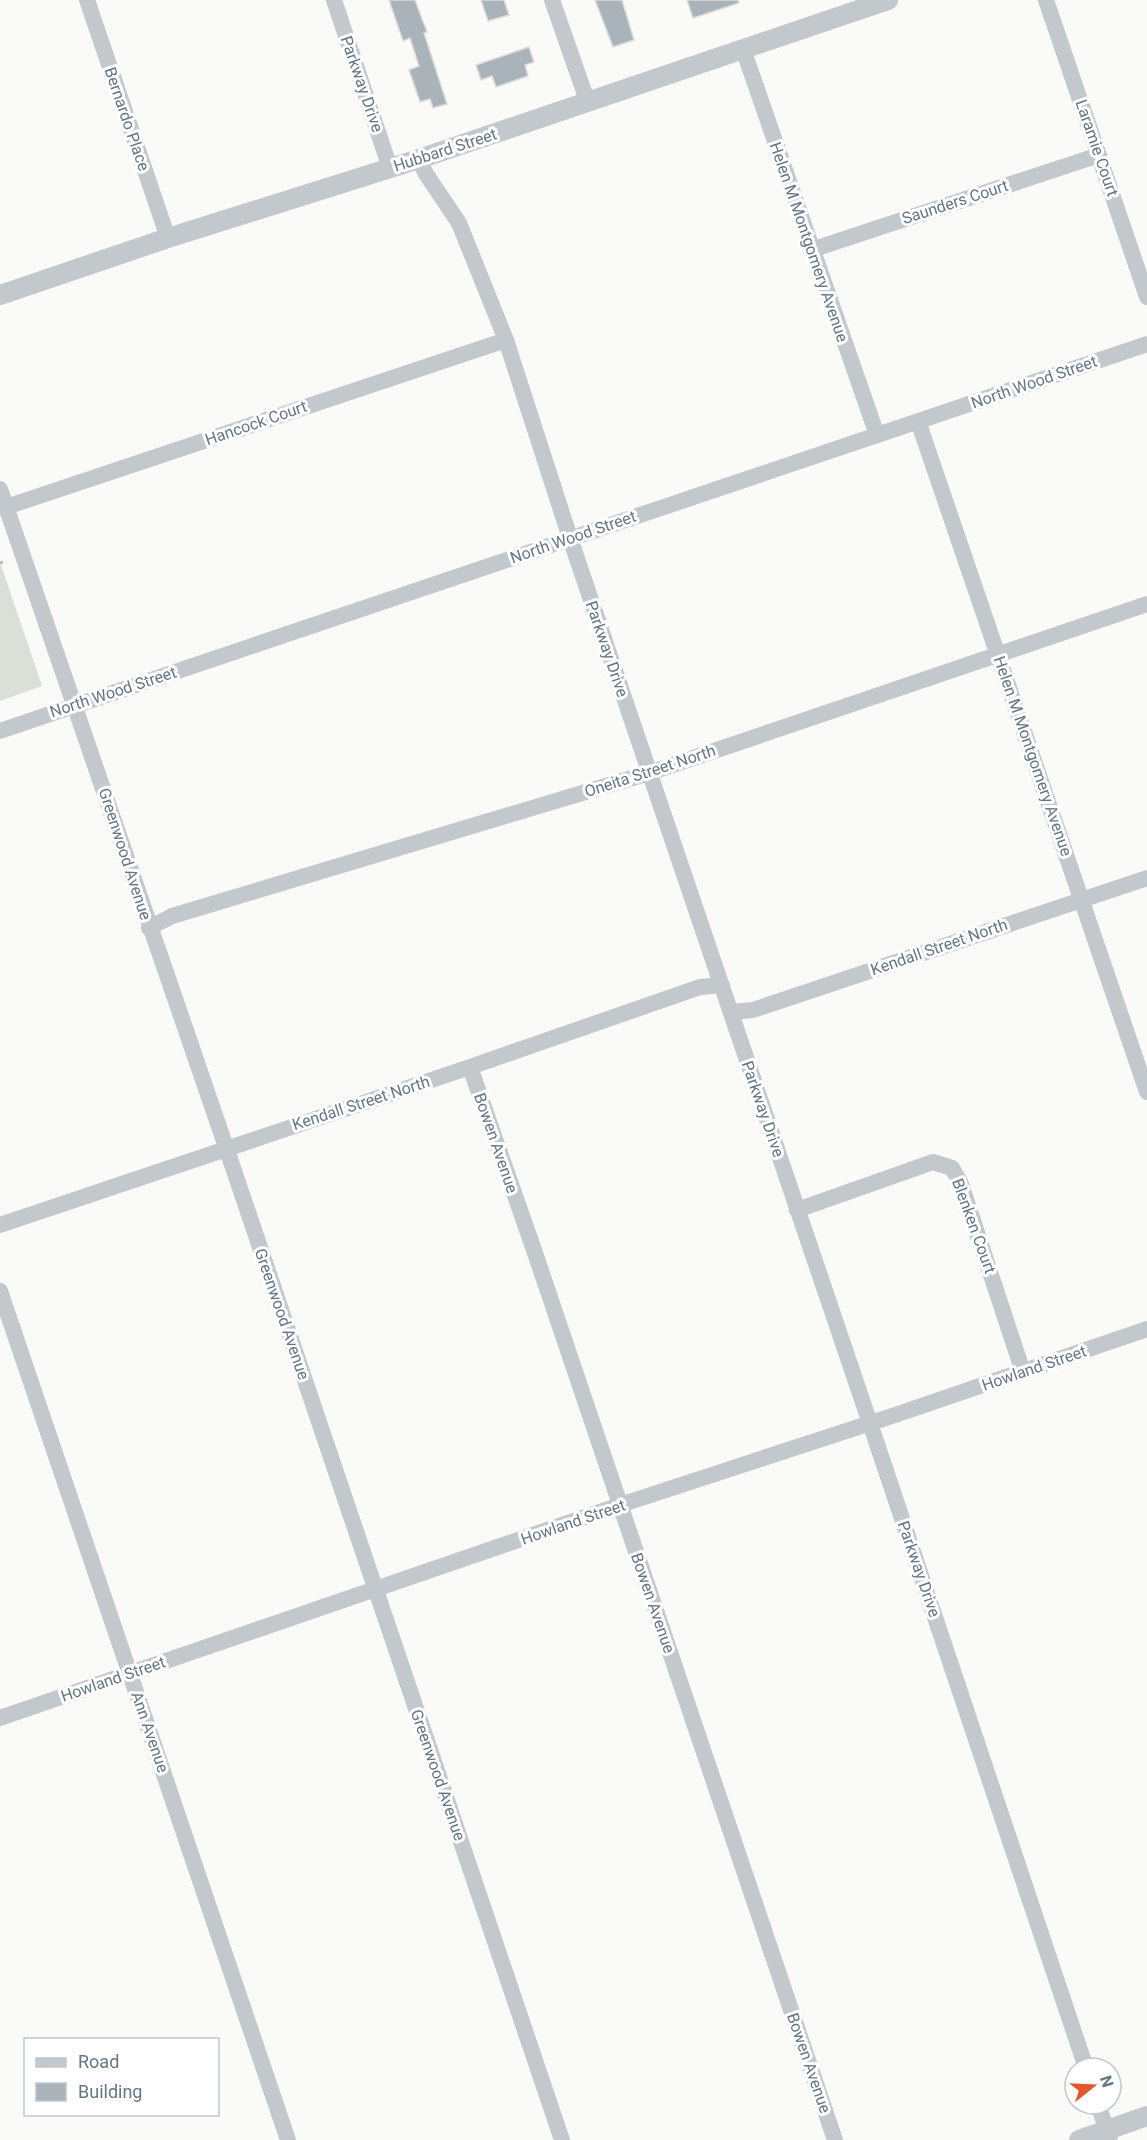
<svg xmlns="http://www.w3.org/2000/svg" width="1147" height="2140" font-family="Roboto,sans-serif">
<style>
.green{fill:#dadfd7}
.building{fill:#aab3b9;stroke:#dcdcda;stroke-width:1.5}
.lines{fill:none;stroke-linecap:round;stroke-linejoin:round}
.path{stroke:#bbbfc2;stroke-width:3;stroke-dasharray:3 3;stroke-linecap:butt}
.minor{stroke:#c3c8cc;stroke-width:16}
.tertiary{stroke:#c3c8cc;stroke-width:20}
.labels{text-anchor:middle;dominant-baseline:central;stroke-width:6;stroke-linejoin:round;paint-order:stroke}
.street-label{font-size:16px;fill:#657683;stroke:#fff}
</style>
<rect width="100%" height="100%" fill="#fafaf8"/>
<path class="green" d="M0,562L42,686L0,701Z"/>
<path class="building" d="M389,0H415L427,32L424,33L447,104L433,108L430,99L420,102L409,70L419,66L410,38L403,41Z
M481,0H504L509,15L488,21Z
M595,0H622L634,40L613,47Z
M687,0H738L739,3L693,18Z
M529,47L534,62L525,65L528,76L496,87L492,76L481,80L476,65Z"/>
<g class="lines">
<path class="path" d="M0,563L4,562"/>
<path class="minor" d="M87,0L168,238
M334,0L390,168
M552,0L588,103
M1046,0L1147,297
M743,49L877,435
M419,159L426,174L459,223L506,340L570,538L877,1444L1086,2068
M811,250L1099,155
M918,421L1147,1092
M0,489L226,1147L562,2140
M6,507L506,340
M0,731L1147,344
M149,928L172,916L649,773L1147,604
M731,1012L753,1010L1147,878
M470,1067L534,1250L835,2140
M797,1210L933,1162L952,1168L961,1184L1023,1372
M0,1225L470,1067L700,987L722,985
M0,1291L288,2140
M0,1718L620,1505L892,1416L1147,1329
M1098,2104L1110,2140"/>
<path class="tertiary" d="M0,295L168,238L419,159L888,0
M1079,2140L1147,2116"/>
</g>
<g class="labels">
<g class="street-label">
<text transform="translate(362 84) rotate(71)">Parkway Drive</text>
<text transform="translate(127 119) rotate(71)">Bernardo Place</text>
<text transform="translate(1097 148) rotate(71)">Laramie Court</text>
<text transform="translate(445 150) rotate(-18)">Hubbard Street</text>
<text transform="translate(955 202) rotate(-18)">Saunders Court</text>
<text transform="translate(809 242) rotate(71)">Helen M Montgomery Avenue</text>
<text transform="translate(1034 382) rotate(-19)">North Wood Street</text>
<text transform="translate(256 423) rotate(-19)">Hancock Court</text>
<text transform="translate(573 537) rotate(-19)">North Wood Street</text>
<text transform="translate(607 649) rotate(71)">Parkway Drive</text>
<text transform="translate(113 692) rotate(-18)">North Wood Street</text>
<text transform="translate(1033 756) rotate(71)">Helen M Montgomery Avenue</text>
<text transform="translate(650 771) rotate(-18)">Oneita Street North</text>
<text transform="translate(125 854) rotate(72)">Greenwood Avenue</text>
<text transform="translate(939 947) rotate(-19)">Kendall Street North</text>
<text transform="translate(361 1103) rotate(-18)">Kendall Street North</text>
<text transform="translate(763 1109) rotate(71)">Parkway Drive</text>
<text transform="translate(496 1143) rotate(71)">Bowen Avenue</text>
<text transform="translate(974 1226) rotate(70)">Blenken Court</text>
<text transform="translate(282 1314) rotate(71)">Greenwood Avenue</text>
<text transform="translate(1034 1368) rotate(-19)">Howland Street</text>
<text transform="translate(573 1522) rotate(-19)">Howland Street</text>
<text transform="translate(919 1569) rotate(71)">Parkway Drive</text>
<text transform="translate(653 1603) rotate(71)">Bowen Avenue</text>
<text transform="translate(113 1679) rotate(-19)">Howland Street</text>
<text transform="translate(150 1732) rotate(71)">Ann Avenue</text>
<text transform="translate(438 1775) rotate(71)">Greenwood Avenue</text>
<text transform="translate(809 2063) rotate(71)">Bowen Avenue</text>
</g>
</g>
<rect x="24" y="2038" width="195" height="78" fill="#ffffff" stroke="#c1c8cd" stroke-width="1.5"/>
<rect x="36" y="2058" width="30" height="9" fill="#c3c8cc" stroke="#c1c8cd" stroke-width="1.5"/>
<text x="78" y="2068" font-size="18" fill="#657683">Road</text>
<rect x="36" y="2083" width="30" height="18" fill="#aab3b9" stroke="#c1c8cd" stroke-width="1.5"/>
<text x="78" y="2098" font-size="18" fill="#657683">Building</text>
<g transform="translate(1093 2086) rotate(72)"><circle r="28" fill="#ffffff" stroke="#c1c8cd" stroke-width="1.5"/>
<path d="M0-4.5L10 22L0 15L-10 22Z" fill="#e4572e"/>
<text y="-9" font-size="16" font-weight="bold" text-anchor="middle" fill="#657683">N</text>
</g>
</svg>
